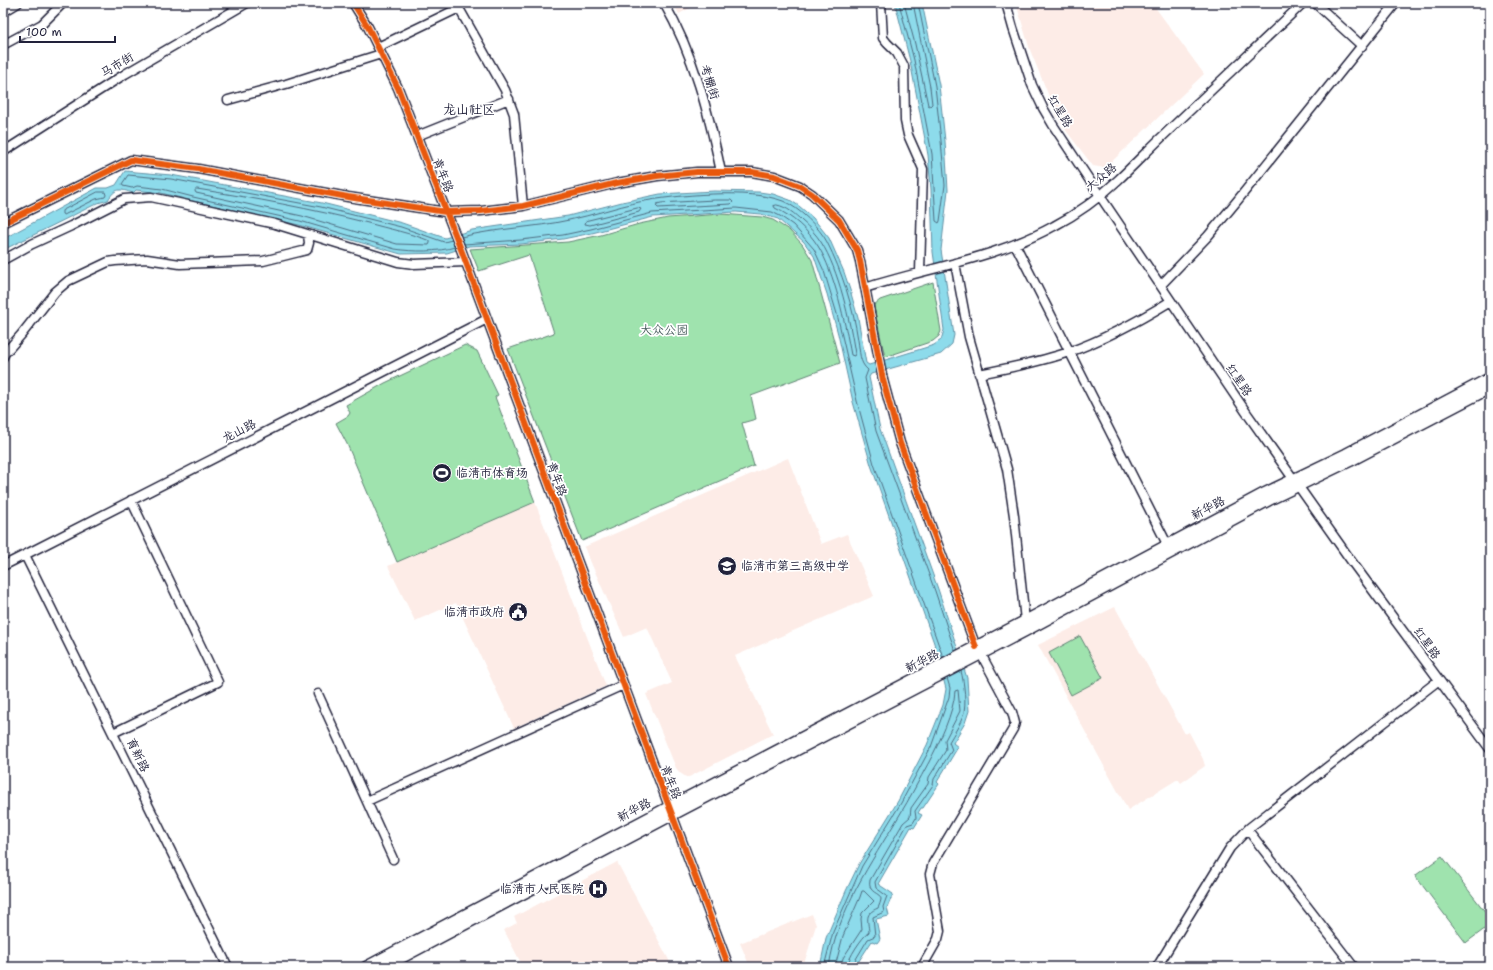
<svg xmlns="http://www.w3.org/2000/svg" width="1493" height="970" font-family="'Shantell Sans','LXGW WenKai TC',sans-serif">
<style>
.built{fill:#fdece7}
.green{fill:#9fe3ae;stroke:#608274}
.water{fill:#8ddbeb;stroke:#6291a5}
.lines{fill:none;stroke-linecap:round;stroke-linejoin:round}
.shore{stroke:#4d6c81;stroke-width:1}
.minor-casing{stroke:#22223b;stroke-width:11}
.major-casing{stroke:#22223b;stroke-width:13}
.minor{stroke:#fff;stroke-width:8}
.major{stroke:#fff;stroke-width:10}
.cycleway-casing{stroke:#fff;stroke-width:8}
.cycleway{stroke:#e8590c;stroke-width:6}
.labels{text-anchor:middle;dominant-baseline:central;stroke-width:3.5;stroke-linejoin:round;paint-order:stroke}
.street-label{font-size:12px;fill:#22223b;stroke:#fff}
.park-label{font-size:12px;fill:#485c5e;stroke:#fff}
.poi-label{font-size:12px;fill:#22223b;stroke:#fff;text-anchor:start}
.neighbourhood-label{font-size:13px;fill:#22223b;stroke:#fff}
</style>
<rect width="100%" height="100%" fill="#fff"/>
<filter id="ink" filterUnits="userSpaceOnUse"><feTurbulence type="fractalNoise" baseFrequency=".025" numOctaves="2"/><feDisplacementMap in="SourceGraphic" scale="8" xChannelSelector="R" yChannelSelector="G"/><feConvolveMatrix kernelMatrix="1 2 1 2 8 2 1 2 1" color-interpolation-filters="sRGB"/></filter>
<g filter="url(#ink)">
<path class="built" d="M673,3H699L679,14Z
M1016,3H1152L1204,74L1105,168L1093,166L1064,128L1057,116L1030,50Z
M788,458L821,544L847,534L874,596L735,656L773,734L689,777H686L680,773L676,768L646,694L672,683L647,627L624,637L584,547Z
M535,502L606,686L514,728L456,603L415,621L388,566Z
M1115,607L1185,734L1189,732L1203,759L1205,766L1181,783L1178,779L1128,810L1038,645Z
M617,862L670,962L665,965L666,967H523L504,930L517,923L514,917Z
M812,914L816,925L803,967H750L740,943Z"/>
<path class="green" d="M721,214L762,217L773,220L789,230L802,244L812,260L840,363L751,396L756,419L742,423L754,466L582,541L508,349L554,333L529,255L479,271L470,249L568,242L601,235L639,224L668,218Z
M933,282L941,331L939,336L933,341L885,357L874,308V305L880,300Z
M465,345L477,351L498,395L495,397L535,502L397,562L347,444L336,423L348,416L350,413L346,405L385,383Z
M1080,636L1103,678L1071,695L1049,653Z
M1442,856L1490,918V925L1467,942L1466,943L1416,877V875Z"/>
<path class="water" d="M895,3H922L939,85L945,141L948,190L941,250L954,335L952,344L941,354L871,374L869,377L880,429L938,589L967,678L969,711L965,723L953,743L958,747L937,782L939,784L923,808H921L918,813L922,815L914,828L911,827L878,884L893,894L887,908L889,916L876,919L880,939L877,943L872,941L855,967H820L826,938L846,891L859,864L898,801L927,745L943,705L946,689L934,643L871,465L853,402L838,334L827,294L814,256L804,242L778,219L761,214L736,212L653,217L592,233L563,239L521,244L469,246L447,253L401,254L299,225L193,201L161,193L136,190L133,193C120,189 116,187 108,200L98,203L3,250V239L97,188H108L116,185L125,171L171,175L322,203L402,223L445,238L472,230L568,216L622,202L660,194L714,191L759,192L773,194L790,200L799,206L813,218L829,238L844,272L850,290L858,318L866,363L869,365L934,345L941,340L944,330L933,252L931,189L928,155L910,61Z"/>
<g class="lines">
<path class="shore" d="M899,3L914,60L932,154L936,221L939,223L940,221L945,185L941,141L935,86L918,3
M904,3L915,44L928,105L930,106L932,104L930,87L913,3
M197,189C254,198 312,209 368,223C389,229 410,233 430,241V243L429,245L397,244L302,216L196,193L195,191Z
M98,192H105L106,195L105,197L96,199L64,215L62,214V211Z
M715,200H731L733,202L731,204L658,208L656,206L657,204L661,203Z
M777,205C787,207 795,214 802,221C809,227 816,234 821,242C839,270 850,321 855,354L854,356L851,355C845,323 835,273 818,246C808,230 792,216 775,208L774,206Z
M638,208L641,209L639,212L590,225L585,224L586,221Z
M461,237C497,228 534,228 569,220C593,215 616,207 639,202C676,195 749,188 783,201C798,207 820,228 827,242C842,272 853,306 858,340C860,351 859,363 868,370L865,378L876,431L935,591L955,651
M452,240L444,242L401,227L321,207L171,179L128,175L122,184L123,186L132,188L137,186L162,189L193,197L300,221L395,249C412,252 439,252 455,247
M464,244L521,240L563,235L591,229L652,213L736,208L772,212L780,216L793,225L814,249L824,271L837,314L857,401L874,464L943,657
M824,967L833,932L862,866L901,803L931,747L949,697L950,688L947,678
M829,967C837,911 871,863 899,816C910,798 919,780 929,762C939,743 954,712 955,691L958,690L960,711L945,740L946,750L929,777L928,784L911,808L910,817L903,823L870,880C867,894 881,892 881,899C881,901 879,906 878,908C864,914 868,919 869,932C862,937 848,958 847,967
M835,967L843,936L860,897L862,891H864L874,901L862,913L861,919L862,929L843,958L841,967
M852,967L853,964L868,939L875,936L873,917L884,912L883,907L887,896L876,888L875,882L907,825L913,823L916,818L915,811L933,785L934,779L952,750L949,742C954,733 960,725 963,716C967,705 964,682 961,671"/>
<defs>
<path id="minor" d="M353,3L368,27L398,88L462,252L729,967
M456,3L505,90L514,114L523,206
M664,3C694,55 709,114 721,172
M881,3L883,38L887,43L897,53L904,66L905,121L908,135L923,169L920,272
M1006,3L1013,28L1032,85L1043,108L1053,125L1100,196L1246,412L1352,562L1490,749
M1315,3L1362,46
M3,12L18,3
M3,45L42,24L63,3
M378,47L459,8
M228,100L286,84L381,54
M417,136L509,99
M3,152L125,74L247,3
M3,223L131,160L198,169L348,197L446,212L481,211L523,206L617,183L657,176L697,172H752L774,176L800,186L812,194L839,220L857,250L860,261L883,380L900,443L976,647
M1015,244L1167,544
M3,260L32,244L71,226L124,199L151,197L275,224L398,262L414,264L466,262
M955,263L969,337L1007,469L1014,516L1025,621
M1161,285L1208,236L1237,201L1396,3
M865,288C927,268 997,258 1054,226C1077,214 1099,198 1118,180C1134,165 1149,149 1165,134C1211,90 1257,47 1303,3
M3,357L5,353L21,335L55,292L68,281L108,262L115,261L147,259L180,264L263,261L307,250L309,243L308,235
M979,374C1009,368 1040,362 1069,352C1103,340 1140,320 1171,301
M25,555L228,967
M3,566L487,319
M318,694L393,859
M113,733L218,682L131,500
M367,801L623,685
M1251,834L1354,967
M922,967L938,939L940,931L930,874L933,863L1013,729L1015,723L1012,712L981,654
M1157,967L1230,848L1249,828L1439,680"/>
<path id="major" d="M366,967L669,807L1025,621L1265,493L1346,454L1490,378
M384,967L672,815L1025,631L1269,500L1350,461L1490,388"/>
</defs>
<use href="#minor" class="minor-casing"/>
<use href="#major" class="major-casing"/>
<use href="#minor" class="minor"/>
<use href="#major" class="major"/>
<defs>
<path id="cycleway" d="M353,3L368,27L398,88L462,252L729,967
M3,223L131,160L198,169L348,197L446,212L481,211L523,206L617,183L657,176L697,172H752L774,176L800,186L812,194L839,220L857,250L860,261L883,380L900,443L976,647"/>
</defs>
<use href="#cycleway" class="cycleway-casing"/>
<use href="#cycleway" class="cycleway"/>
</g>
</g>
<defs>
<symbol id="stadium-disc" viewBox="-11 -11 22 22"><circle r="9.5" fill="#22223b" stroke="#fff"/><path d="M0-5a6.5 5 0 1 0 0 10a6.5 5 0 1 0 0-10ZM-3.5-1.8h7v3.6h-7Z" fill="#fff"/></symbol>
<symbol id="school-disc" viewBox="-11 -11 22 22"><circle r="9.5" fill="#22223b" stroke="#fff"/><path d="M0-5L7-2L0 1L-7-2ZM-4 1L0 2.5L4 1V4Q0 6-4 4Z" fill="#fff"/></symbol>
<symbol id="civic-disc" viewBox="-11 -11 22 22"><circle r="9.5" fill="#22223b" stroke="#fff"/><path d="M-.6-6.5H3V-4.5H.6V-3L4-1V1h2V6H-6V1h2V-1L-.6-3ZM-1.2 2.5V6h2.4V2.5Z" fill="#fff"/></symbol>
<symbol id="hospital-disc" viewBox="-11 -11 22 22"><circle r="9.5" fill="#22223b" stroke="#fff"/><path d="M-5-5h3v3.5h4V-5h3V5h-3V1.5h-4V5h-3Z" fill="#fff"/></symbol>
</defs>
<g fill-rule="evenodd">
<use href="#stadium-disc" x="431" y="462" width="22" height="22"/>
<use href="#school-disc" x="716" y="555" width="22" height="22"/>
<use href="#civic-disc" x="507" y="601" width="22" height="22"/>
<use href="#hospital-disc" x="587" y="878" width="22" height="22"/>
</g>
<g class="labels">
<g class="street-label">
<text transform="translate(117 65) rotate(-31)">马市街</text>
<text transform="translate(710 82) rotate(72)">考棚街</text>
<text transform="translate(1060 111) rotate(59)">红星路</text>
<text transform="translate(443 175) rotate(69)">青年路</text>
<text transform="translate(1101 177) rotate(-40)">大众路</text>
<text transform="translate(1239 380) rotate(56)">红星路</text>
<text transform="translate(239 431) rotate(-27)">龙山路</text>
<text transform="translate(557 479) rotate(70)">青年路</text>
<text transform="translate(1208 508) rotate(-28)">新华路</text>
<text transform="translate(1427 643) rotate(54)">红星路</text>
<text transform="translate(922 661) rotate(-27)">新华路</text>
<text transform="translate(138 755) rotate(64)">育新路</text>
<text transform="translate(671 782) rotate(69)">青年路</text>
<text transform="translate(634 810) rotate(-28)">新华路</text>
</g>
<g class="park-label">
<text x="664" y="330">大众公园</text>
</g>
<g class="poi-label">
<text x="456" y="473">临清市体育场</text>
<text x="741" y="566">临清市第三高级中学</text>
<text x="504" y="612" text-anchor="end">临清市政府</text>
<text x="584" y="889" text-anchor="end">临清市人民医院</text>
</g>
<g class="neighbourhood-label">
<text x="469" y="109">龙山社区</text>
</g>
</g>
<rect width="1493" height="970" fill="none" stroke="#fff" stroke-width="16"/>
<rect x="8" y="8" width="1477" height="954" fill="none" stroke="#22223b" stroke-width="1.5" filter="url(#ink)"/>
<path d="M20 36v6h95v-6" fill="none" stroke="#22223b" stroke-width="2"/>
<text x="26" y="36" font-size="12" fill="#22223b" stroke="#ffffff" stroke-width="3" paint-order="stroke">100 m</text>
</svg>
